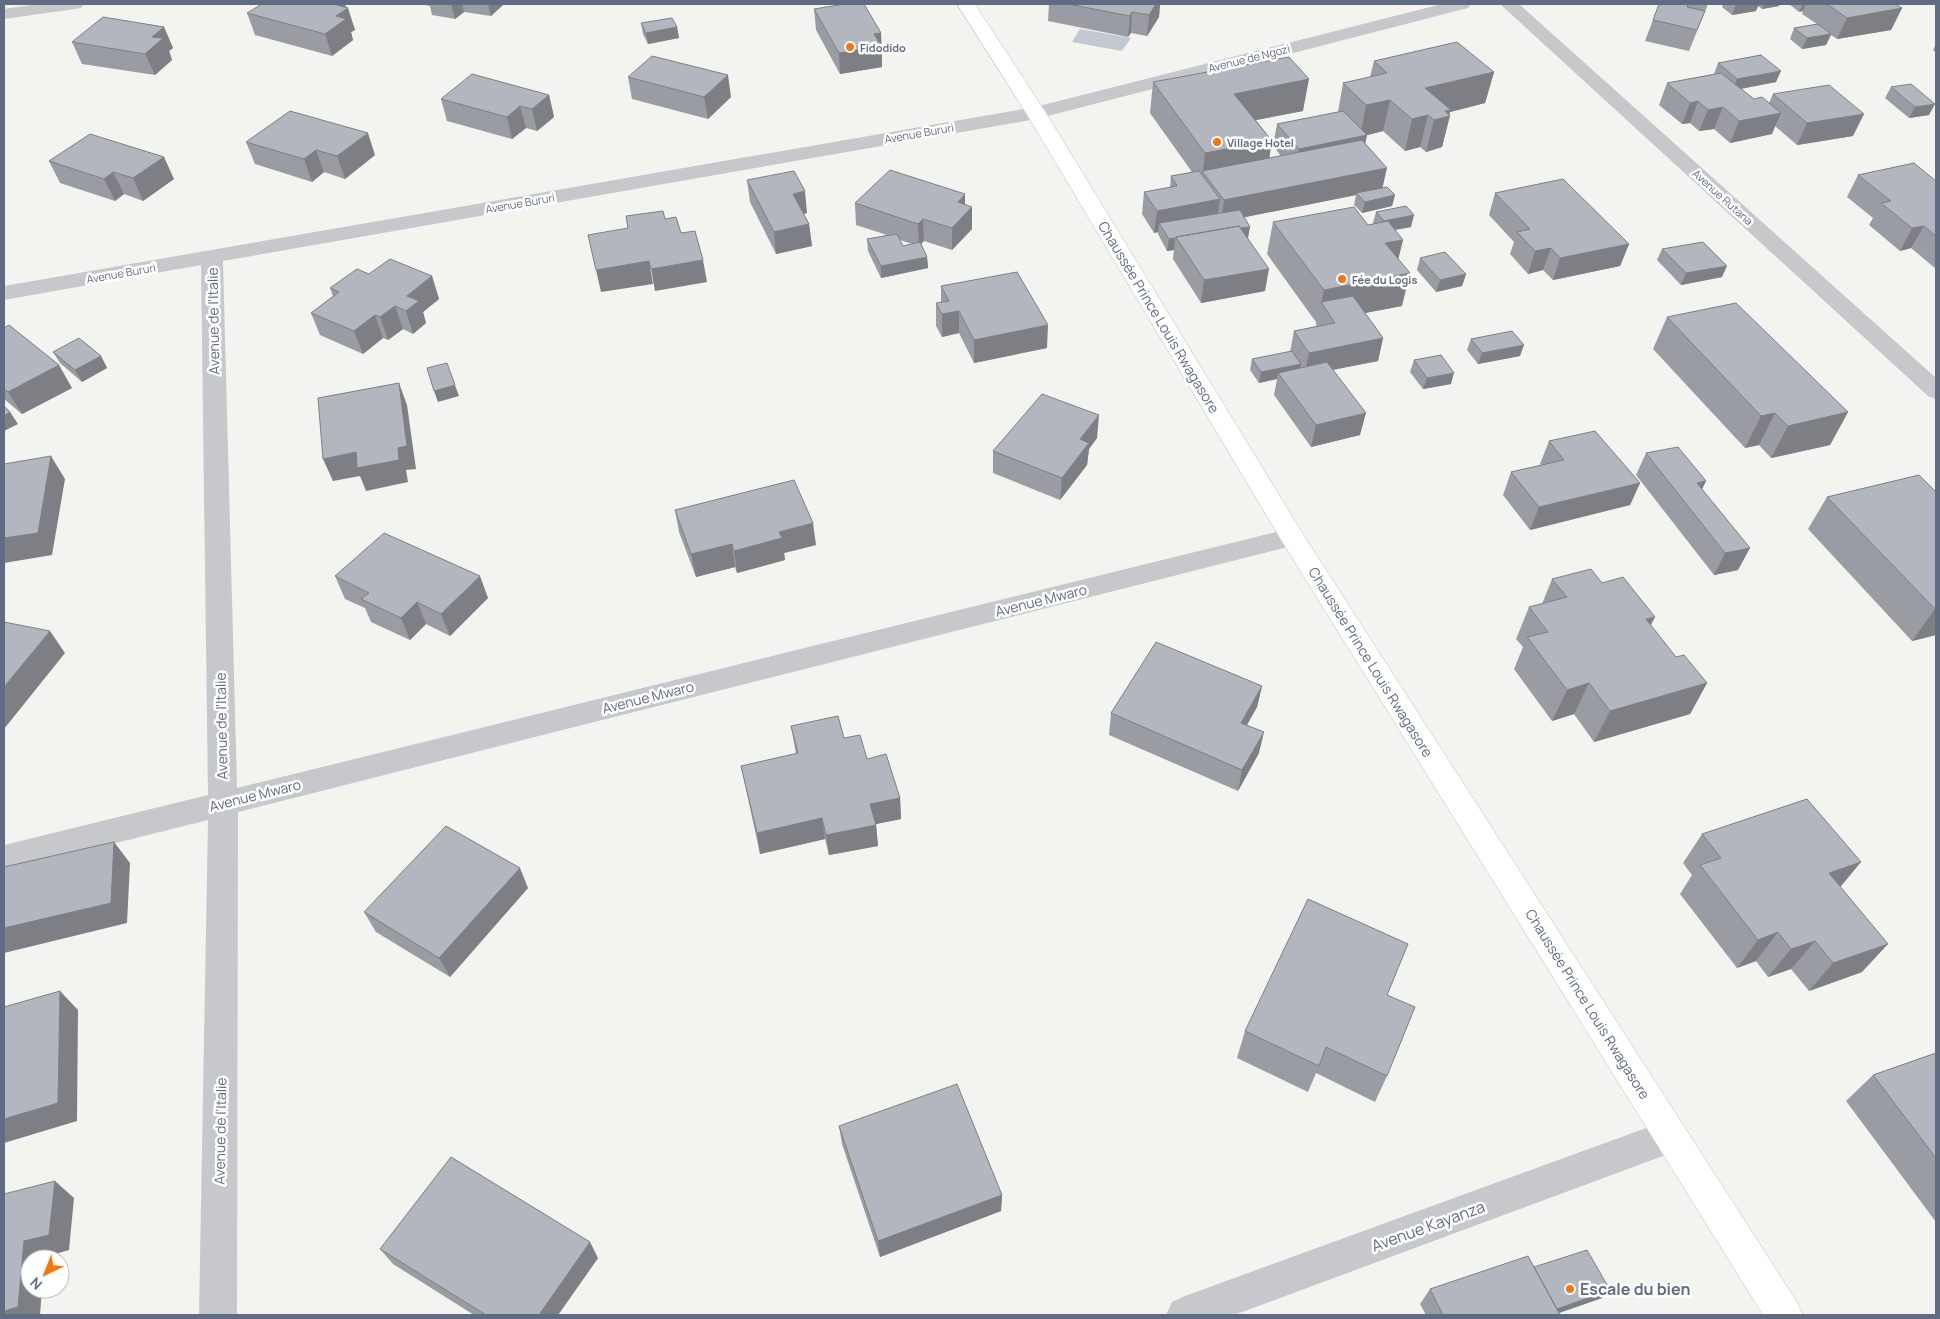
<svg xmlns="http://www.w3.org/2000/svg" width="1940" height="1319" font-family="Manrope,sans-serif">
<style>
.water{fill:#c2cad1}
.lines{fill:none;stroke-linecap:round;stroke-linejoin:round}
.secondary-casing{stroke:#babcc2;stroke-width:1}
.street{fill:#c6c8cc;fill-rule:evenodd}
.secondary{fill:#fff;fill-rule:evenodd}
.wall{fill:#999da3;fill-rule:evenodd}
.shaded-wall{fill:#7d7f85}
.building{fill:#b2b6be;stroke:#7d7f85}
.poi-dot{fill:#f5780e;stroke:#fff;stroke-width:2}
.labels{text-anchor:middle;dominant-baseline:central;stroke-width:5;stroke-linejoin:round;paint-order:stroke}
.far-poi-label{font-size:11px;font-weight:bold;fill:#606b84;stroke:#fff;text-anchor:start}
.far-street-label{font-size:11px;fill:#606b84;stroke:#fff}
.street-label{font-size:14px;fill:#606b84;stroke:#fff}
.near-street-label{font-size:16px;fill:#606b84;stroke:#fff}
.near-poi-label{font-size:16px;font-weight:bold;fill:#606b84;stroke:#fff;text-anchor:start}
</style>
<rect width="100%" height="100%" fill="#f3f4ef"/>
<path class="water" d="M1080,29L1131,38L1122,51L1072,42Z"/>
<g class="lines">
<defs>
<path id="secondary" d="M957,4H975L1046,113L1301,531L1797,1302L1803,1315H1763L1283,543L1026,113Z"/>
</defs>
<use href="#secondary" class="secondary-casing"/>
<path class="street" d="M39,4H84L81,8L75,9L4,19V9Z
M1442,4H1471L1468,8L1036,119L223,261L237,788L1292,528L1301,531L1305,537L1301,543L1292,546L238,812L237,1315H199L208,820L4,871V845L208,795L201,265L4,300V286L1035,107Z
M1500,4H1519L1936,378V399L1928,396Z
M1671,1119L1683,1124L1688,1136L1683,1148L1671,1153L1234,1315H1166L1172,1302L1185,1296Z"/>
<use href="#secondary" class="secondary"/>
</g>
<path class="wall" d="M420,4H504L491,16L464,12L455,19L432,15L430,6Z
M1049,4H1160L1159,17L1147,36L1131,33L1128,37L1048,21Z
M1659,4H1708L1689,51L1645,41Z
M1723,4H1780L1779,6L1762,9L1758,6L1756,11L1732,15L1722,7Z
M1789,4H1895L1902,8L1891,30L1837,39L1831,35L1826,45L1802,49L1790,39L1794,28L1817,24L1802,14L1803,11L1799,12Z
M347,8L355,30L351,32L353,40L332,56L255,35L247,13Z
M814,9L881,33L882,67L840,74L816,30Z
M641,23L677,27L679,38L648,44L643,34Z
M164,27L173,48L169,51L172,60L155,75L82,64L72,42Z
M1936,44V52L1933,50Z
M1374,61L1494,72L1485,103L1450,112L1442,147L1426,152L1420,147L1405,151L1383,131L1367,135L1365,144L1383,188L1395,195L1392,206L1362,213L1354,205L1356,195L1244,217L1248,238L1265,291L1201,303L1173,259L1174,250L1167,251L1158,234V232L1154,233L1142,214L1144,192L1170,187L1171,176L1192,172L1150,113L1153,82L1303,111L1256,120L1272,141L1269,158L1281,156L1273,146L1277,124L1338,112L1343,83L1370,77Z
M1718,63L1776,82L1741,89L1754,99L1769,103L1773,94L1853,136L1797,145L1775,126L1772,134L1730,143L1714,129L1699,131L1690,123L1682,124L1659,105L1667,83L1714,74Z
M628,77L731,97L708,119L632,99Z
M1891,87L1929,115L1909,118L1885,98Z
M549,95L554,117L537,131L526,128L512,139L447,121L441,99Z
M246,142L375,155L345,179L324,172L312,182L255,164Z
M49,161L174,179L143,201L124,194L115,201L60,183Z
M1858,175L1936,181V269L1911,248L1900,251L1869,225L1873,218L1847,197Z
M747,180L807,213L804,214L809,224L812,246L776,254L750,202Z
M1495,193L1629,244L1620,266L1553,280L1543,270L1528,274L1510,254L1514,242L1489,215Z
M855,203L965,204L972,229L952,250L924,241L921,244L927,257L928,268L881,278L868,251L867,239L887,235L856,225ZM900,240L912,244L903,246Z
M1376,212L1411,227L1395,230L1403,240L1398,259L1402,306L1365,313L1383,338L1378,361L1333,370L1360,435L1311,447L1274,395L1277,379L1259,383L1250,370L1252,359L1290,352L1294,331L1317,326L1316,325V322L1267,254L1273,222L1368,225L1374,224L1373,223Z
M1662,249L1722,277L1681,285L1657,260Z
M1420,258L1466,274L1462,286L1436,292L1417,270Z
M369,274L432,276L439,299L423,312L426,323L413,334L403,329L388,340L383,338L363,354L320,335L311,313L333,296L330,288Z
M941,286L1047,348L974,363L959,333L942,337L936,326V303H941Z
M1667,317L1848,412L1830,445L1771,458L1759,445L1745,448L1653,349Z
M4,328L72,388L22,414L4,399Z
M1471,339L1520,356L1478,364L1467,350Z
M53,352L101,356L107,368L82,382L60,363Z
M1414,360L1451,384L1423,389L1410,372Z
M1097,438L1089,449L1087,465L1060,500L993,473V451Z
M1549,441L1640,483L1630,505L1530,530L1503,495L1511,472L1541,465L1540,464Z
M1646,453L1706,481L1702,489L1738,570L1714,575L1636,475Z
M1936,492V635L1912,641L1808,529L1827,497Z
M675,510L816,545L784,553L785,560L737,573L735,567L696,577L679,532Z
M335,576L488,598L450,636L426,624L410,640L371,622L365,608L345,599Z
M1552,579L1602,583L1650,625L1676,657L1707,683L1690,714L1594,742L1574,714L1552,721L1514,669L1523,647L1516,639L1529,607L1542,604Z
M1262,686L1257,707L1247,725L1259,753L1238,791L1109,735L1111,713Z
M791,726L844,738L867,759L900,798L901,819L876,824L878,846L829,855L825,839L760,854L741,766L796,754Z
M1702,834L1840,887L1862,972L1809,991L1791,969L1768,977L1756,961L1737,968L1680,894L1692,875L1683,863Z
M528,888L450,977L376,932L364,912Z
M1387,995V1076L1375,1102L1316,1073L1308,1092L1237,1058L1245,1031Z
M1936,1053V1222L1846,1101L1873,1075Z
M839,1126L1002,1195L1001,1211L880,1257L842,1144Z
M380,1249L598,1258L558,1315H474L393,1264Z
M1534,1267L1610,1290L1602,1298L1559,1313L1560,1315H1426L1420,1304L1430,1289Z"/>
<path class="shaded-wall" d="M339,4H345L347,9L348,8L355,30L351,32L353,40L332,56L325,34L336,16L337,5Z
M451,4H462L464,12L455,19Z
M488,4H504L491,16Z
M1156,4H1160L1159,17L1147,36L1149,15Z
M1736,4H1759L1756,11L1732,15Z
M1764,4H1780L1779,6L1762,9Z
M1803,4H1806L1803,11L1799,12Z
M1902,8L1891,30L1837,39L1847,18Z
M1132,12L1131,33L1128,37L1130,16Z
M164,27L173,48L169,51L172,60L155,75L145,54L152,37Z
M677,27L679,38L648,44L646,33Z
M881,33L882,67L840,74L839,53L874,34Z
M1831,34L1826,45L1802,49L1807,38Z
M1781,71L1776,82L1733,90L1737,79Z
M1494,72L1485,103L1450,112L1449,116H1450L1442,147L1426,152L1434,120L1428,115L1420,147L1405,151L1412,119L1425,88Z
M728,75L731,97L708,119L704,97Z
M1309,79L1303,111L1230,125L1234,94Z
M549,95L554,117L537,131L532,109Z
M1390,100L1383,131L1360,137L1366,105Z
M1698,101L1690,123L1682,124L1690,103Z
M1935,104L1929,115L1909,118L1915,107Z
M520,106L526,128L512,139L507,117Z
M1723,107L1714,129L1699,131L1708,110Z
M1781,113L1772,134L1730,143L1739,121Z
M1864,114L1853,136L1797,145L1807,123Z
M368,133L375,155L345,179L337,156Z
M1367,135L1362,157L1295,171L1299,149Z
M1272,141L1267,172L1203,171L1205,153Z
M316,150L324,172L312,182L304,159Z
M164,157L174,179L143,201L133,178Z
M1387,168L1382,190L1356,193V195L1221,222L1224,200Z
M113,172L124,194L115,201L104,179Z
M805,191L807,213L795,216L793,194Z
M965,194V214L972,207V229L952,250V228L958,202Z
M1395,195L1392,206L1362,213L1365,202Z
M1220,199L1217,221L1159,223L1158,232L1154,233L1157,211Z
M1414,215L1411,227L1381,232L1384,221Z
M923,219L924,241L919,246L918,224Z
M809,224L812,246L776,254L774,232Z
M1924,226L1911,248L1900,251L1912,228Z
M1250,227L1248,238L1183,248L1177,238Z
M1175,238L1174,250L1167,251L1169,239Z
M1403,240L1395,272L1385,243Z
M1629,244L1620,266L1553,280L1560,258Z
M1551,248L1543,270L1528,274L1535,251Z
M927,257L928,268L881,278V266Z
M703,260L707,282L655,291L651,269Z
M649,261L653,284L601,292L596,270Z
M1727,266L1722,277L1681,285L1686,273Z
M1269,269L1265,291L1201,303L1204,280Z
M1410,273L1402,306L1333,319L1321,303L1324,290Z
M1466,274L1462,286L1436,292L1440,280Z
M432,276L439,299L423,312L426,323L413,334L406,311L407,296Z
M395,306L403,329L388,340L380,317Z
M959,311V333L942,337V314Z
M375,315L383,338L363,354L354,331Z
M1048,325L1047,348L974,363V340Z
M1383,338L1378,361L1304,375L1309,353Z
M1524,345L1520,356L1478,364L1482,353Z
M101,356L107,368L82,382L75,370Z
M1301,364L1298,375L1278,373L1277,379L1259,383L1261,372Z
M59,365L72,388L22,414L8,392Z
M1454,373L1451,384L1423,389L1427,378Z
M399,383L407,405L416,469L406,470L408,482L366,491L360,476L333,481L323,459L356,452L398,448Z
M455,385L459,396L438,402L434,391Z
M10,412L18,424L4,431V416Z
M1848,412L1830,445L1771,458L1788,426Z
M1366,413L1360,435L1311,447L1316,425Z
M1775,413L1759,445L1745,448L1761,416Z
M1099,415L1097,438L1089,449L1087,465L1060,500L1062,478L1080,439Z
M51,456L65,479L52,555L4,563V538Z
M1706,481L1695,504L1686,505L1697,483Z
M1640,483L1630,505L1530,530L1539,507Z
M813,523L816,545L784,553L785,560L737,573L734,551L779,532Z
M732,544L735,567L696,577L691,554Z
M1750,548L1738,570L1714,575L1725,553Z
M480,576L488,598L450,636L441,614Z
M417,602L426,624L410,640L401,618Z
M1935,609H1936V635L1912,641Z
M1655,617L1639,648L1646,619Z
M50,631L65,653L4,729V687Z
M1589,683L1574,714L1552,721L1567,690Z
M1707,683L1690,714L1594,742L1610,711Z
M1262,686L1257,707L1236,744L1241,723Z
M1264,732L1259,753L1238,791L1242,770Z
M900,798L901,819L871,825L870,804Z
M822,818L825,839L760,854L757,833Z
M876,825L878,846L829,855L826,835Z
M114,842L130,863L127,923L4,953V928Z
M1861,862L1837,891L1829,873Z
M520,868L528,888L450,977L439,958Z
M1778,932L1756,961L1737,968L1758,940Z
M1815,941L1791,969L1768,977L1791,949Z
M1888,944L1862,972L1809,991L1833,963Z
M60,991L78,1010L77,1121L4,1143V1119Z
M55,1181L74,1198L69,1250L45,1257V1259H30V1289H42L40,1315H4V1311L24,1241Z
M1002,1195L1001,1211L880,1257L878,1241Z
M590,1242L598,1258L558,1315H539Z
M1610,1290L1602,1298L1553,1315L1556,1309Z"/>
<path class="building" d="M262,4H339L337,5L348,8L336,16L346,19L325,34L247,13Z
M845,4H864L881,33L874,34L881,46L839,53L814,9Z
M1068,4H1156L1149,15L1132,12L1130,16Z
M1659,4H1688L1687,7L1705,11L1697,30L1653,20Z
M1827,4H1895L1902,8L1847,18Z
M103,17L164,27L152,37L163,38L145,54L72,42Z
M672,18L677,27L646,33L641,23Z
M1818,24L1831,34L1807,38L1794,28Z
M1457,42L1494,72L1425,88L1451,110L1445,111L1450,116L1434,120L1428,115L1412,119L1390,100L1366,105L1343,83L1387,73L1374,61Z
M1761,55L1781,71L1737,79L1718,63Z
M652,56L728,75L704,97L628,77Z
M1289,57L1309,79L1234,94L1272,141L1205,153L1153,82Z
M1721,73L1754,99L1762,97L1781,113L1739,121L1723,107L1708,110L1698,101L1690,103L1667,83Z
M472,74L549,95L532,109L520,106L507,117L441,99Z
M1911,84L1935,104L1915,107L1891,87Z
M1829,85L1864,114L1807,123L1773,94Z
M290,111L368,133L337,156L316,150L304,159L246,142Z
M1343,111L1367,135L1299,149L1277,124Z
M90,134L164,157L133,178L113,172L104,179L49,161Z
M1362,140L1387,168L1224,200L1202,171Z
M1914,163L1936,181V236L1924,226L1912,228L1881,203L1891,201L1858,175Z
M890,170L965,194L958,202L972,207L952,228L923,219L918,224L855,203Z
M794,171L805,191L793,194L809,224L774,232L747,180Z
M1199,171L1220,199L1157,211L1144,192L1177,186L1171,176Z
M1563,179L1629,244L1560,258L1551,248L1535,251L1517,232L1530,229L1495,193Z
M1387,187L1395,195L1365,202L1356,193Z
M1406,206L1414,215L1384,221L1376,212Z
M1354,207L1368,225L1388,221L1403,240L1385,243L1410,273L1324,290L1273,222Z
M1240,210L1250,227L1241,228L1239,226L1176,237L1175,238L1169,239L1159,223Z
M663,211L665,219L676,217L681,233L695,231L703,260L651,269L649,261L596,270L588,235L628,228L626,216Z
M1239,226L1269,269L1204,280L1176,237Z
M897,234L903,246L920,242L927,257L881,266L867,239Z
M1703,242L1727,266L1686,273L1662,249Z
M1445,252L1466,274L1440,280L1420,258Z
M390,259L432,276L407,296L419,301L406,311L395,306L380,317L375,315L354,331L311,313L339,292L330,288L357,269L369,274Z
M1017,272L1048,325L974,340L959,311L942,314L936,303L949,301L941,286Z
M1353,296L1383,338L1309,353L1294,331L1335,323L1321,302Z
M1736,303L1848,412L1788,426L1775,413L1761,416L1667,317Z
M9,325L59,365L8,392L4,389V328Z
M1512,331L1524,345L1482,353L1471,339Z
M79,338L101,356L75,370L53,352Z
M1292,351L1301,364L1261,372L1252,359Z
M1441,355L1454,373L1427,378L1414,360Z
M1327,362L1366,413L1316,425L1278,373Z
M447,363L455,385L434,391L427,368Z
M399,383L407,446L398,448L399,460L357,468L356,452L323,459L318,398Z
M1042,394L1099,415L1080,439L1089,443L1062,478L993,451Z
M4,406L10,412L4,416Z
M1595,431L1640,483L1539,507L1511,472L1564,460L1549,441Z
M1678,447L1706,481L1697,483L1750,548L1725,553L1646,453Z
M51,456L38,533L4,538V464Z
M1919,475L1936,492V609H1935L1827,497Z
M794,480L813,523L779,532L782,538L734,551L732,544L691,554L675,510Z
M384,533L480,576L441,614L417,602L401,618L361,599L369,593L335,576Z
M1591,569L1602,583L1623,577L1655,617L1646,619L1676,657L1684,655L1707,683L1610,711L1589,683L1567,690L1527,637L1548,632L1529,607L1567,597L1552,579Z
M4,622L50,631L4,687Z
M1156,642L1262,686L1241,723L1264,732L1242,770L1111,713Z
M838,716L844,738L860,735L867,759L886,754L900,798L870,804L876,825L826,835L822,818L757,833L741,766L798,753L791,726Z
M1807,799L1861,862L1829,873L1888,944L1833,963L1815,941L1791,949L1778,932L1758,940L1700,865L1721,858L1702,834Z
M446,826L520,868L439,958L364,912Z
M114,842L111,903L4,928V867Z
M1308,899L1408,944L1387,995L1415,1007L1387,1076L1326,1047L1319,1066L1245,1031Z
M60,991L58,1103L4,1119V1007Z
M1936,1053V1158L1873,1075Z
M957,1084L1002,1195L878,1241L839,1126Z
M451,1157L590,1242L539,1315H486L380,1249Z
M55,1181L49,1235L24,1241L18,1307L4,1311V1194Z
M1587,1250L1610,1290L1557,1309L1534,1267Z
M1528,1256L1560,1315H1443L1430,1289Z"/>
<g class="poi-dot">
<circle cx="850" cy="47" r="5"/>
<circle cx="1217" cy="142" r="5"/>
<circle cx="1342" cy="279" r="5"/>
<circle cx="1570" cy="1289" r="5"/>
</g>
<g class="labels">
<g class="far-poi-label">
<text x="860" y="47">Fidodido</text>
<text x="1227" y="142">Village Hotel</text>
<text x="1352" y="279">Fée du Logis</text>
</g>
<g class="far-street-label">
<text transform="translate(1249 58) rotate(-14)">Avenue de Ngozi</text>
<text transform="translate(919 133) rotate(-10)">Avenue Bururi</text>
<text transform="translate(1723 197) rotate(42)">Avenue Rutana</text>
<text transform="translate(520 203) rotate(-10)">Avenue Bururi</text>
<text transform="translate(121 273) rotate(-10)">Avenue Bururi</text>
</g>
<g class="street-label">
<text transform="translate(1159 317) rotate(59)">Chaussée Prince Louis Rwagasore</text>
<text transform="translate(213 321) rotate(-91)">Avenue de l'Italie</text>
<text transform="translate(1041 600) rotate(-14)">Avenue Mwaro</text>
<text transform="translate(1371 662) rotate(58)">Chaussée Prince Louis Rwagasore</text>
<text transform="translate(648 697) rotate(-14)">Avenue Mwaro</text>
<text transform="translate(221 726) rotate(-91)">Avenue de l'Italie</text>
<text transform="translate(255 795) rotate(-14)">Avenue Mwaro</text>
<text transform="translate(1588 1004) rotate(58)">Chaussée Prince Louis Rwagasore</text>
<text transform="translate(220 1131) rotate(-89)">Avenue de l'Italie</text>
</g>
<g class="near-street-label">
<text transform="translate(1428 1226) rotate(-20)">Avenue Kayanza</text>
</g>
<g class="near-poi-label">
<text x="1580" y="1289">Escale du bien</text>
</g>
</g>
<rect width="1940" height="1319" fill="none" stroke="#606b84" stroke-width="10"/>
<g transform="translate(45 1274) rotate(223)"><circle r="24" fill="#ffffff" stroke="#bfc4ce"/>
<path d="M0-4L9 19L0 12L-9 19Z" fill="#f5780e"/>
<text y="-8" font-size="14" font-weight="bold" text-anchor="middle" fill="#606b84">N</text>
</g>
</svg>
